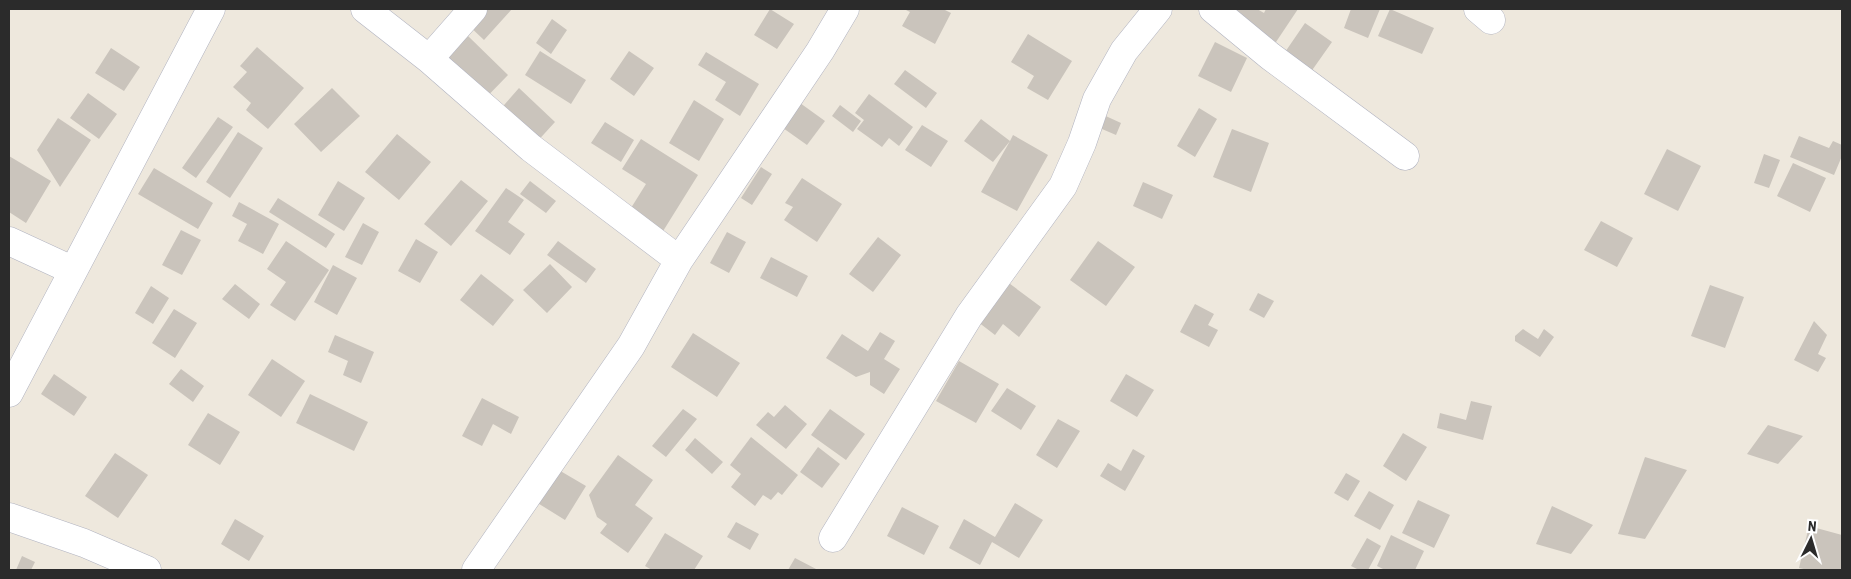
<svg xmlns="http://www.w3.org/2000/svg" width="1851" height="579" font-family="'Roboto Condensed',sans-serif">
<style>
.building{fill:#cac4bc}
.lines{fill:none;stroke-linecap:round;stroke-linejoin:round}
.street-casing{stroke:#b1b3c0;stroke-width:29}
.street{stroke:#fff;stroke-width:28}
</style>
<rect width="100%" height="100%" fill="#eee8dd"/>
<path class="building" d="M479,9H512L484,40L466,23Z
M770,9L794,24L777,49L754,35Z
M904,9H943L951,13L935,44L902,26L910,12Z
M1234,9H1257L1264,13L1266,9H1298L1274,45Z
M1351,9H1380L1368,38L1344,28Z
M1390,9L1434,28L1422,54L1378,36Z
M552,19L567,30L551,54L536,43Z
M1305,23L1332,42L1308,76L1281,58Z
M1028,34L1072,61L1048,100L1027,88L1034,76L1011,62Z
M467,35L508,75L474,110L433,70Z
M1215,42L1247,58L1231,92L1198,76Z
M257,47L304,88L268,129L246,110L251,103L233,87L247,72L240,66Z
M111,48L140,67L124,91L95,73Z
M540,51L586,80L571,104L525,75Z
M629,51L654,68L634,96L610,79Z
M706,52L759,84L740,116L715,100L726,82L698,65Z
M905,70L937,93L926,108L894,84Z
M332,88L360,116L321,152L294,124Z
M519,88L555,122L534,145L498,112Z
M88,93L117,114L99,139L70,118Z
M869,94L913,127L899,146L889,138L882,147L857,129L864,120L855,113Z
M694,100L724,119L699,161L669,143Z
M800,103L825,121L807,145L783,128Z
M840,105L861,121L853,132L832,116Z
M1086,107L1121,123L1116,135L1081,120Z
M1199,108L1217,119L1195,157L1177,146Z
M218,117L233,127L196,178L182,168Z
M58,118L91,140L60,187L37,150Z
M981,119L1010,141L1013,135L1048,155L1017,211L981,192L1010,141L993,162L964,141Z
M605,122L634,140L621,162L591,143Z
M922,125L948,141L931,167L905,150Z
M1232,129L1269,143L1251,192L1213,177Z
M238,132L263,148L230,198L206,182Z
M397,134L431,162L399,200L365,172Z
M1799,136L1829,148L1833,141L1842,145V156L1834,175L1790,157Z
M641,139L698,175L660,236L626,216L646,184L622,169Z
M1667,149L1701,166L1678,211L1644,194Z
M1764,154L1780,160L1769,188L1754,183Z
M9,156L51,181L26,223L9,212Z
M1793,163L1826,178L1810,212L1777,196Z
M761,167L772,174L752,205L741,198Z
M154,168L213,203L198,229L138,194Z
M802,178L842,204L817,242L784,220L793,207L785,203Z
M461,180L488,201L451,246L424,224Z
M338,181L365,198L344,231L318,215Z
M530,181L556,201L546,213L520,194Z
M1143,182L1173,195L1162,219L1133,206Z
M506,188L524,200L508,222L525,234L510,255L475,231Z
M278,198L335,234L326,248L269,212Z
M239,202L279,224L263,254L238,241L247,224L232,216Z
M1601,221L1633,238L1617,267L1584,250Z
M363,223L379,232L362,265L345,257Z
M181,230L201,240L182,275L162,265Z
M727,232L746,242L729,273L710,263Z
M878,237L901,255L873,292L849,274Z
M416,239L438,252L420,283L398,271Z
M286,241L329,270L295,321L270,305L286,282L267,269Z
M558,241L596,269L586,283L547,255Z
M1098,241L1135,267L1106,306L1070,280Z
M771,257L808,276L797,297L760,278Z
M550,264L572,287L547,313L523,290Z
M333,265L357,278L337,315L314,302Z
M994,272L1041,307L1019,337L1003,324L995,335L969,315Z
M481,274L514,300L493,326L460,300Z
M235,284L260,304L249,319L222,299Z
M1710,285L1744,297L1725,348L1691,336Z
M151,286L169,298L153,324L135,313Z
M1258,293L1274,301L1264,318L1249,310Z
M1195,304L1214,314L1208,325L1218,330L1209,347L1180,332Z
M174,309L197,323L175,358L152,343Z
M1814,321L1827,335L1818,354L1826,358L1818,372L1794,360Z
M1523,329L1538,339L1544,329L1554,337L1540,357L1515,341V336Z
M880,332L895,341L884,359L900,369L884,394L870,385V372L856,377L826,358L842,334L868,351Z
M693,333L740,363L717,397L671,367Z
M335,335L374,352L361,383L343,375L348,361L328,352Z
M272,359L305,381L281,417L248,395Z
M959,361L999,384L976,423L936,401Z
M181,369L204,386L193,402L169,384Z
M54,374L87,397L74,416L41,394Z
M1126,374L1154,390L1137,417L1110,401Z
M1007,388L1036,406L1021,430L991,411Z
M310,394L368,422L354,451L296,423Z
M482,398L519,417L511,434L493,424L482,446L462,436Z
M1471,401L1492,406L1483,440L1437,428L1440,413L1466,420Z
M785,405L807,424L786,449L756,425L768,412L774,417Z
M683,409L697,419L666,457L652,446Z
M830,409L865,434L846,460L811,435Z
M208,413L240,432L220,465L188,445Z
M1058,419L1080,431L1057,468L1036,455Z
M1768,425L1803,436L1778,464L1747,454Z
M1403,433L1427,447L1406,481L1383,466Z
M751,437L798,475L782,495L778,492L771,500L763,495L755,506L731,487L741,474L730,465Z
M695,438L723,462L712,474L685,450Z
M818,447L840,464L822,488L800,472Z
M1133,449L1145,456L1125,491L1100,476L1108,463L1121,471Z
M115,453L148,475L118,518L85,496Z
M618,455L653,480L635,505L653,518L628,553L600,533L607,524L597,517L589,495Z
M1645,457L1687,470L1645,539L1618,534Z
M557,469L586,486L565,520L536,502Z
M1346,473L1360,481L1348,501L1334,493Z
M1369,491L1394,505L1380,530L1354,516Z
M1418,500L1450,515L1434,548L1402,533Z
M1015,503L1043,520L1019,558L992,542L980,565L949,548L964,519L995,537Z
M1552,506L1593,525L1571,554L1536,544Z
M902,507L939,526L924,555L887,536Z
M235,519L264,536L249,561L221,544Z
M736,522L759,534L750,550L727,537Z
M1809,526L1842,535V570H1808L1799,568Z
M665,533L703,556L694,570H652L645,566Z
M1391,535L1424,551L1415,570H1385L1377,566Z
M1367,538L1381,546L1368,570H1359L1351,566Z
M22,556L35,562L31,570H16Z
M795,558L818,570H788Z"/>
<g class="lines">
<defs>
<path id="street" d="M365,9L429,59L531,148L679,260
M1213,9L1270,56L1405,156
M1478,9L1491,20
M429,59L473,9
M9,241L72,270
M9,393L211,9
M9,517L84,543L147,570
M833,538L969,316L1063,186L1082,143L1097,99L1124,51L1158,9
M476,570L631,346L679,260L820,51L845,9"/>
</defs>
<use href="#street" class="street-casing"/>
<use href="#street" class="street"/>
</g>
<rect width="1851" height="579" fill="none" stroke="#2b2b2b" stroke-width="20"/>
<g transform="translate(1811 539) rotate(5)" stroke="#ffffff" stroke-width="4" paint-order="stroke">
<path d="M0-4L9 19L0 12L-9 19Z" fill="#2b2b2b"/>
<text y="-8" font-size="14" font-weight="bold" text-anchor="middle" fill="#2b2b2b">N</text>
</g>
</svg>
